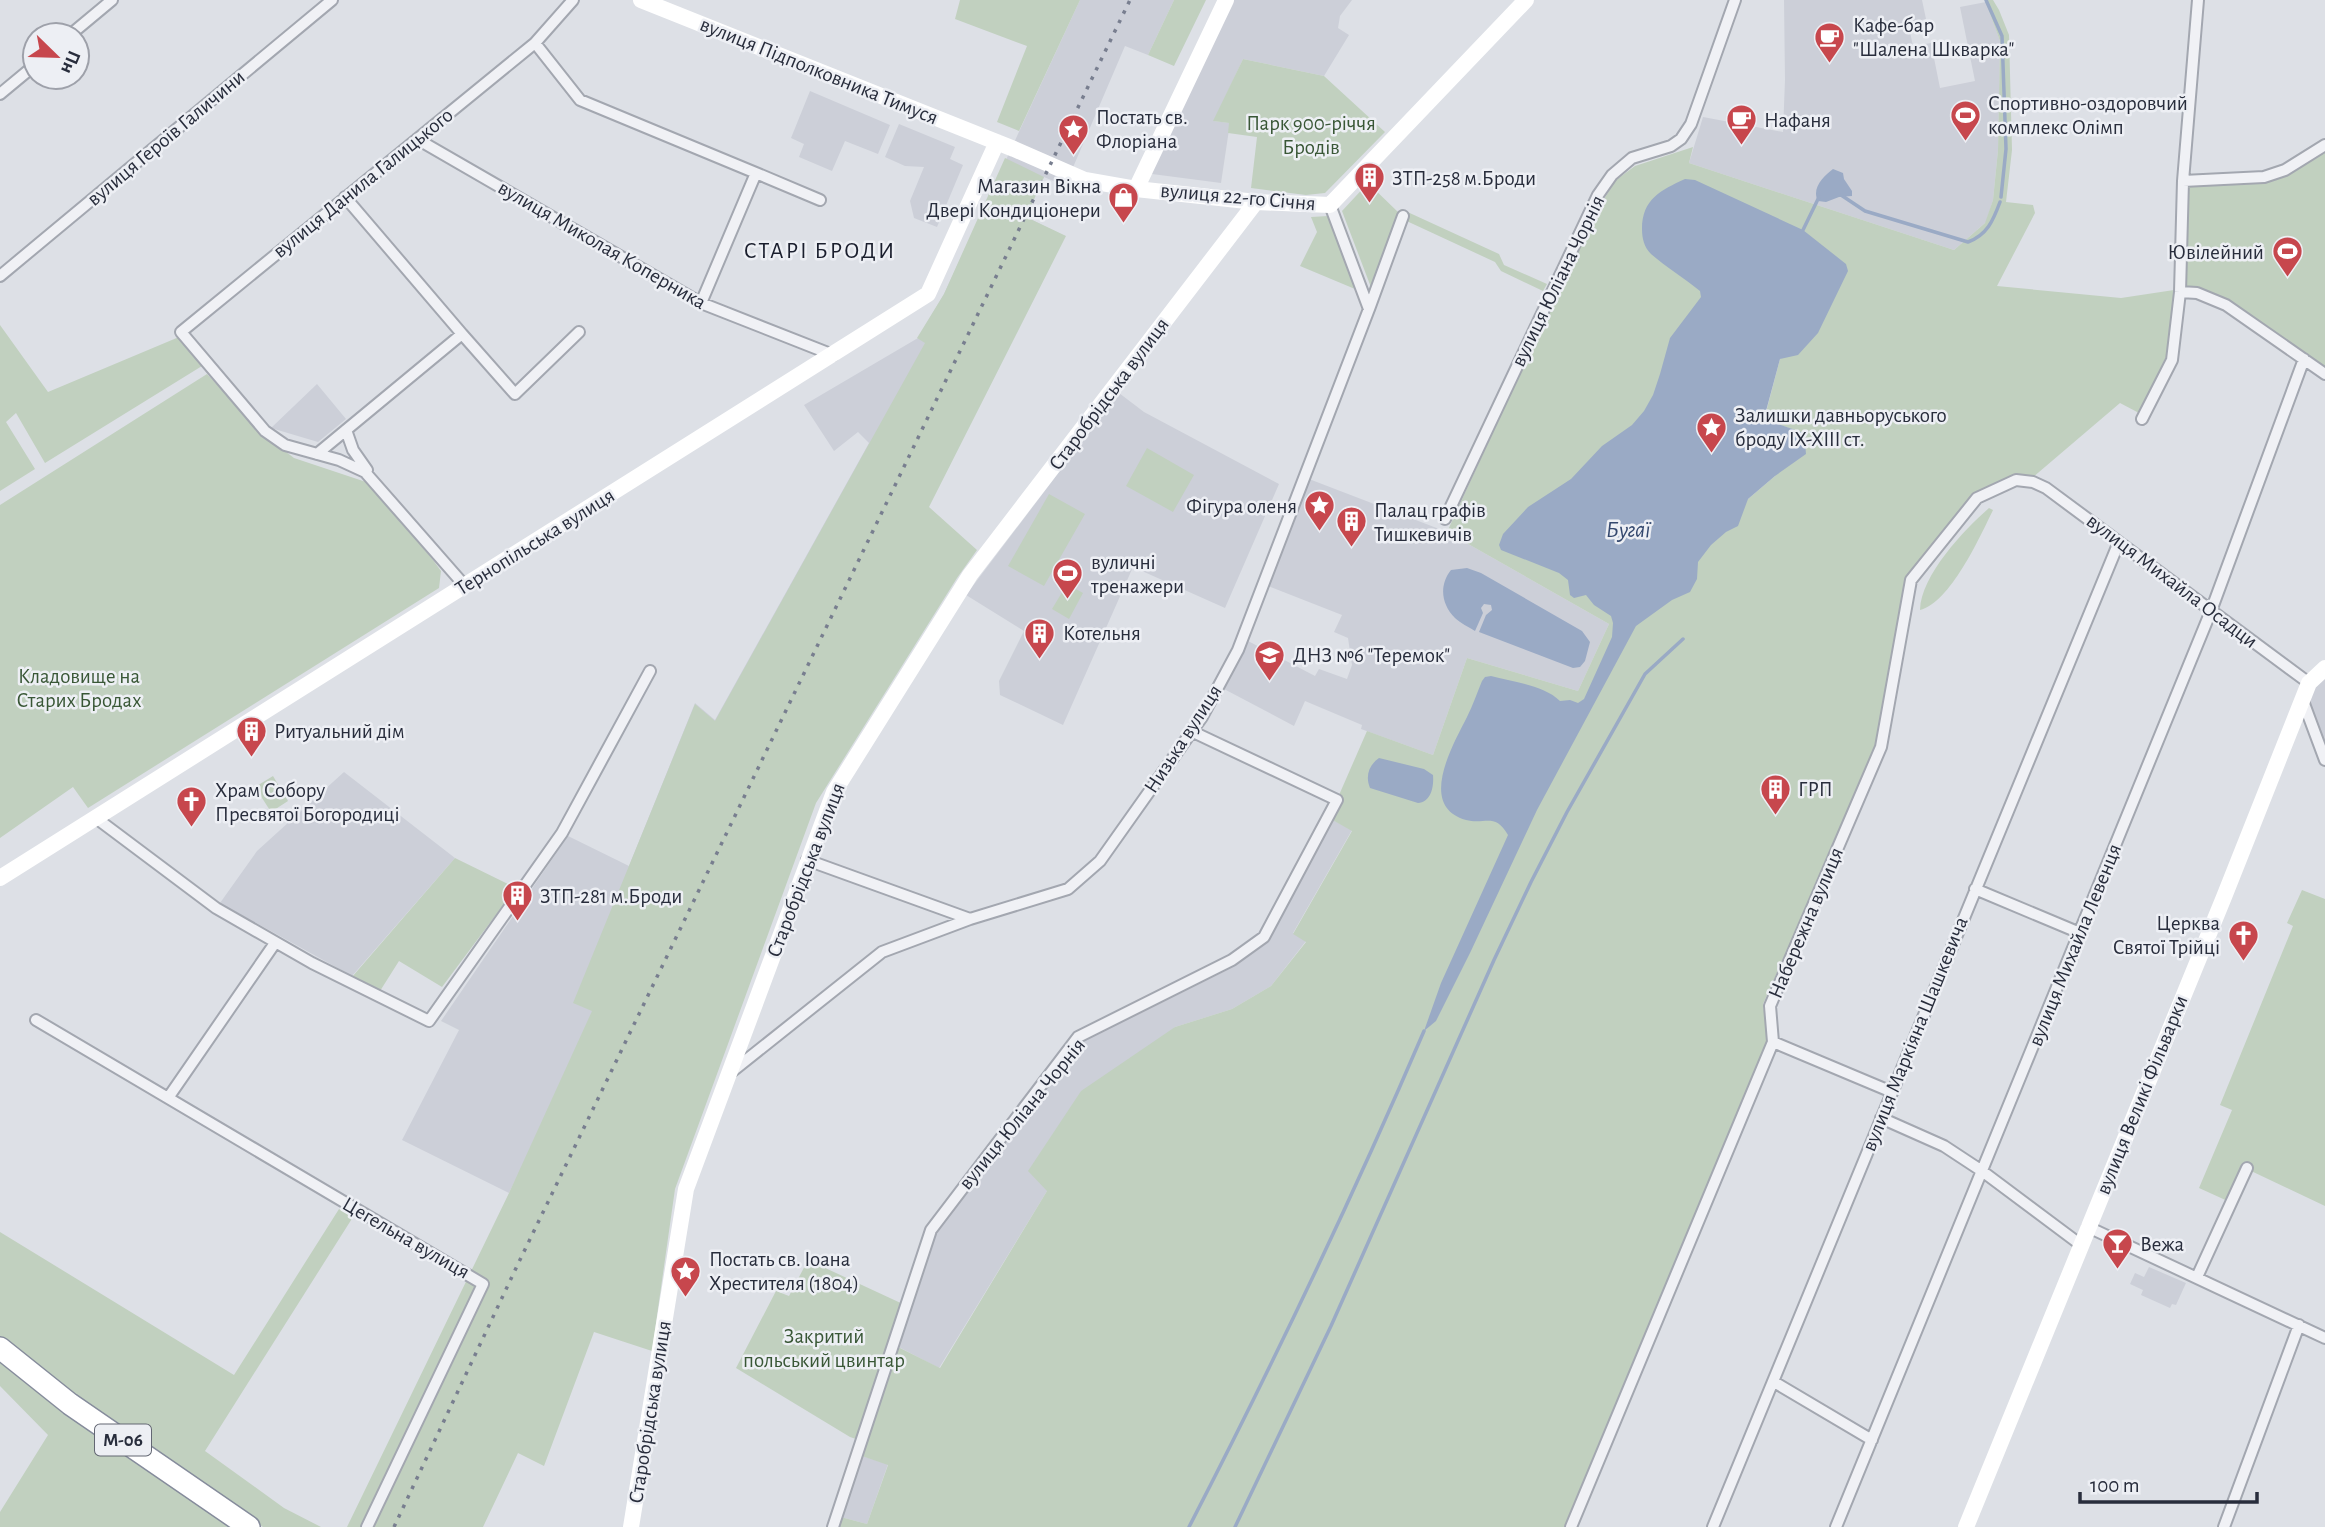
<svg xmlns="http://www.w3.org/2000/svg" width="2325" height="1527" font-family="'Alegreya Sans',sans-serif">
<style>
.built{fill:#cccfd8}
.green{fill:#c1d0bf;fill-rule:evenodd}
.water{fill:#9aaac5}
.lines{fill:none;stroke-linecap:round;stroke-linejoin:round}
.stream{stroke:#9aaac5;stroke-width:3.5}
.street-casing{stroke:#a3a7b0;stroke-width:14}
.highway-casing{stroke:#868c9c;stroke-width:24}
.street{stroke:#f0f1f5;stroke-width:10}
.secondary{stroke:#fff;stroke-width:16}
.highway{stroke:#fff;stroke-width:21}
.rail{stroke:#787e8f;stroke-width:3.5;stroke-dasharray:3.5 7;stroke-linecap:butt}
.labels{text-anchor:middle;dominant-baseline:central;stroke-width:5;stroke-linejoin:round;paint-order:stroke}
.shield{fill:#edeff4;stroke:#636773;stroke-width:2}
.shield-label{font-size:19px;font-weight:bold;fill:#282d3c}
.poi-label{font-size:21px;fill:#282d3c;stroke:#edeff4;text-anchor:start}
.street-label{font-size:21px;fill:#282d3c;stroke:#edeff4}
.park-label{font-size:21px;fill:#395736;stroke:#edeff4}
.neighbourhood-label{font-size:23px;letter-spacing:2px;fill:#1a1e2d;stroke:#edeff4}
.water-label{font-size:23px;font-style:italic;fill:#34486e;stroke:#edeff4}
</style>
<rect width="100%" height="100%" fill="#dde0e6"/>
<path class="built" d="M1080,0H1174L1148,55L1125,46L1065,186L1044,177L1026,217L1065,236L928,507L348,1527L506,1201L519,1172L509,1193L402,1140L459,1030L441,1021L568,836L629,866L695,703L715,720L869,443L858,432L834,451L804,405L918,338L944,294Z
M1231,0H1352L1340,16L1338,28L1349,35L1324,76L1243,59L1214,121L1230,123L1221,183L1152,174L1155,157Z
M1784,0H1922L1926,19L1908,23L1913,46L1931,43L1940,88L1975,81L1960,7L1986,2L2000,41L1998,150L1993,200L1986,222L1954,250L1689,163L1703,117L1783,132L1785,80Z
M810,91L890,125L878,154L845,141L832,171L799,157L804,144L791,138Z
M899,124L955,147L950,159L963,165L937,227L914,218L910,201L924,167L905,166L885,157Z
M317,384L346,419L318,442L271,428Z
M1119,393L1144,412L1279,484L1225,608L1133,567L1063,725L1000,695L999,681L1024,631L966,595Z
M1309,479L1447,532L1609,624L1578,691L1467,658L1433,755L1361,729L1362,725L1305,701L1294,726L1224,689L1248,641L1315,676L1319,669L1347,679L1352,665L1348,638L1334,632L1342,615L1268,586Z
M2325,673V750L2307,703L2312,685Z
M344,772L455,858L352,976L220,903L257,851Z
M1329,818L1352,830L1293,933L1306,941L1271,986L1232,1009L1175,1027L1047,1191L939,1368L893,1344L931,1230L1078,1037L1264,937Z
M2149,1267L2186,1283L2176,1305L2172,1304L2170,1308L2141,1295L2143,1290L2130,1284L2135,1273L2144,1277Z
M856,1454L888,1464L867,1524L837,1516Z"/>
<path class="green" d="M960,0H1080L1019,131L997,122L1027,46L955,19Z
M1174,0H1206L1174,66L1148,55Z
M1985,0H1993L1999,10L2009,35L2012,150L2006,202L2033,205L2035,213L1997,286L2121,298L2174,290L2166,357L2139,413L2120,403L2032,478L1997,483L1908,578L1878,747L1763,1004L1768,1041L1564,1527H833L837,1516L867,1524L888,1465L856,1454L859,1440L850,1437L736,1368L776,1291L789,1296L808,1260L905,1305L892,1344L940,1368L1047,1191L1028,1171L1081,1091L1175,1027L1232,1009L1271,986L1306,942L1293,934L1352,831L1329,818L1367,731L1433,755L1467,658L1578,691L1609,624L1447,532L1557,293L1604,199L1616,180L1635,166L1693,147L1689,163L1954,250L1985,223L1993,200L1998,150L2000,41ZM1818,333L1780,359L1766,412L1772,422L1803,433L1775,476L1748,499L1682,422Z
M1243,59L1324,76L1385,132L1325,193L1306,195L1251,188L1257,137L1228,133L1229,123L1213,121Z
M2325,148V367L2231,303L2182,288L2186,183L2265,179Z
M1005,158L1044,177L1026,217L1066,236L929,507L977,550L957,578L816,803L675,1189L652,1351L594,1332L544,1466L518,1453L483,1527H347L509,1193L592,1011L573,1003L695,704L715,721L925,343L917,338L944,294Z
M1368,183L1399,213L1401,209L1499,254L1504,265L1547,284L1543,291L1501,271L1495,262L1398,217L1372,290L1342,211Z
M1328,216L1357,294L1355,289L1300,266L1317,232L1311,217Z
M0,325L48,392L179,337L202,366L45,463L16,413L6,422L35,469L0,491Z
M207,374L264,435L294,458L369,483L433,560L441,571L439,588L88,808L73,787L0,838V505Z
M1147,448L1194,475L1173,512L1126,486Z
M1049,494L1085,514L1044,586L1008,566Z
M1989,508L1993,510C1980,537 1950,603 1920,610C1921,575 1964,530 1989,508Z
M1067,584L1083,593L1069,619L1052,609Z
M273,776L288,801L271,812L255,787Z
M455,858L516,888L442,987L399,961L380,991L352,977Z
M2302,890L2325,899V1206L2249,1170L2232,1203L2199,1188L2232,1110L2220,1105L2293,926L2287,923Z
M339,1209L353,1217L205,1451L284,1508L321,1527H263L74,1398L0,1340V1232L234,1375Z
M0,1356L236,1527H0V1512L48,1435L0,1386Z"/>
<path class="water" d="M1833,169L1843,173L1844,179L1852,191V196L1839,197L1826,202L1818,201C1811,188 1824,176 1833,169Z
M1685,179L1695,180L1803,230L1846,264L1848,271L1818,333L1798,355L1780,359L1766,411L1772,422L1804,433L1806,454L1775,476L1748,499L1738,526L1726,532L1711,545L1698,562L1697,579L1690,592L1672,600L1636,626L1537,810L1470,953L1436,1021L1424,1031L1441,983L1508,835C1495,812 1485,825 1466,820C1417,806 1453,745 1467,717C1473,705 1477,693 1482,681L1485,677L1491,676C1513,682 1544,685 1560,701L1570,700L1578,703L1584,699L1612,637L1613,623L1611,616L1594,605L1586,595L1574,598L1570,595L1568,580L1559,573L1501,550L1499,545L1503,534L1528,507L1571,479L1602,446L1632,425L1644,411L1653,395L1660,374L1670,338L1701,297L1700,291C1684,278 1666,267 1651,254C1644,247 1642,238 1642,229C1642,199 1661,190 1685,179Z
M1467,568L1481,573L1582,631L1590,642L1585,661L1580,667L1573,668L1479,632L1486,615L1492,610L1491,605L1484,604L1481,608L1483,613L1475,631C1469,627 1460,623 1455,618C1441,604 1439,585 1451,570Z
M1379,758L1424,769L1433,775C1434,787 1431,802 1418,803L1370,788C1365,776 1369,765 1379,758Z"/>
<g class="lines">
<path class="stream" d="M1986,0L2002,36L2006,149L2001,197
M1841,195L1865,211L1968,242C1987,235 1993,221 2000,202
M1803,230L1819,197
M1189,1527C1273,1364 1352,1199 1424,1031
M1235,1527L1331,1326L1494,960L1531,882L1567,812L1645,674L1683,639"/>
<defs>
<path id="street" d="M70,35L112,0
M535,43L580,100L756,173
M0,94L35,65
M417,139L701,303L833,355
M2183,181L2264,177L2285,170L2325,145
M345,197L462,334
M0,276L332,0
M2180,292L2197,293L2226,305L2325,374
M701,303L756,173L820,200
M1369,309L1403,216
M2142,419L2172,360L2180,292L2183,181L2198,0
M346,430L353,450L367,470
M317,454L462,334L515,394L579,332
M1445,519L1598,195L1612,175L1632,158L1671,146L1681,139L1691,124L1735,0
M465,586L365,472L339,460L285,445L265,431L181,332L535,43L573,0
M2303,701L2325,760
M96,818L216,908L312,963L429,1021L562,833L650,671
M807,860L970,919
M1975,889L2080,933
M36,1020L483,1284L367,1527
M1773,1042L1892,1092
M730,1073L882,952L970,919L1068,889L1100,861L1202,717L1238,650L1369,309L1330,205
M168,1098L275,943
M1881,1118L1944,1146L1982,1171L2081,1245
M2088,1227L2325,1338
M2197,1277L2247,1168
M1774,1382L1872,1440
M833,1527L931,1230L1078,1037L1232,960L1264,937L1337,800L1191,731
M1571,1527L1773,1042L1770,1006L1881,747L1911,580L1977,498L2016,480L2033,482L2046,488L2309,683
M1713,1527L2119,542
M1836,1527L2211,611L2304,359
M2224,1527L2299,1325"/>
<path id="highway" d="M0,1348L70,1404L249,1527"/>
</defs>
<use href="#street" class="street-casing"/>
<use href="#highway" class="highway-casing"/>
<use href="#street" class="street"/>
<path class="secondary" d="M641,0L1014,149L1085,180L1136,189L1256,202L1330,205L1526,0
M1136,189L1226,0
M0,878L928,294L997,142
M631,1527L686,1189L834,792L970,575L1256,202
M1966,1527L2224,897L2309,683L2325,668"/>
<use href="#highway" class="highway"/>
<path class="rail" d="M394,1527L517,1266L1130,0"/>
</g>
<defs>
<symbol id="cafe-pin" viewBox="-11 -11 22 30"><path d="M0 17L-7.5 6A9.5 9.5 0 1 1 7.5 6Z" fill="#c7474d" stroke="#edeff4"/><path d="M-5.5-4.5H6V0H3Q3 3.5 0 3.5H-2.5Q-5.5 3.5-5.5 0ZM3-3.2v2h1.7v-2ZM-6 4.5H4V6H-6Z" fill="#fff"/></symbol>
<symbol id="stadium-pin" viewBox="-11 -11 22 30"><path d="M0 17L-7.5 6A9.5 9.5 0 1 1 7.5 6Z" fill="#c7474d" stroke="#edeff4"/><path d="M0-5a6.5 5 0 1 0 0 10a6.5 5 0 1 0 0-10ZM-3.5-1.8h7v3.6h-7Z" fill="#fff"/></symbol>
<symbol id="sight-pin" viewBox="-11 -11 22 30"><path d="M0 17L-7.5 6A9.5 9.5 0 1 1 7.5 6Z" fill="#c7474d" stroke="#edeff4"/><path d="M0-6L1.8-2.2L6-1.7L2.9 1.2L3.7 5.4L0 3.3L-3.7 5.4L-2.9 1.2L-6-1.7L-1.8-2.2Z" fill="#fff"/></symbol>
<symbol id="building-pin" viewBox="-11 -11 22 30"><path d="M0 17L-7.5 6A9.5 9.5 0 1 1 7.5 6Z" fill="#c7474d" stroke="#edeff4"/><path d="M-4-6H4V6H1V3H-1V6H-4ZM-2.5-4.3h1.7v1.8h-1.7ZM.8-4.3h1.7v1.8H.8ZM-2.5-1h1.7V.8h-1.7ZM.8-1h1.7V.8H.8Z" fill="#fff"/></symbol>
<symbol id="shop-pin" viewBox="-11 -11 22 30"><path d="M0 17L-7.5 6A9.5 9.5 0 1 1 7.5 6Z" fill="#c7474d" stroke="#edeff4"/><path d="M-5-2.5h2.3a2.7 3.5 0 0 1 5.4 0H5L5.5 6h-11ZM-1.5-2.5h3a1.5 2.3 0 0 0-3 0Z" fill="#fff"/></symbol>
<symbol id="school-pin" viewBox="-11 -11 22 30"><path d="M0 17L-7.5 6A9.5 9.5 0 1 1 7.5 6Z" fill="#c7474d" stroke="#edeff4"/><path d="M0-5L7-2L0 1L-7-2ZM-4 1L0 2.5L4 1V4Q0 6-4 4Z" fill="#fff"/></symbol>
<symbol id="church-pin" viewBox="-11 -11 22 30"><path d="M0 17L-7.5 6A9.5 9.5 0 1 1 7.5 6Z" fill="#c7474d" stroke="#edeff4"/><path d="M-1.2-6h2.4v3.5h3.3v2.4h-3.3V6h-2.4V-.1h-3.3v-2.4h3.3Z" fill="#fff"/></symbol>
<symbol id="bar-pin" viewBox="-11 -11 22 30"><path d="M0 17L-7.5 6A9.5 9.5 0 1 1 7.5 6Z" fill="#c7474d" stroke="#edeff4"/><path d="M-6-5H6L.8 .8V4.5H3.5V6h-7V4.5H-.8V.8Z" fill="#fff"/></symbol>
</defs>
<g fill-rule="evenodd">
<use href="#cafe-pin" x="1812" y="20" width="35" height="47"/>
<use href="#stadium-pin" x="1948" y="98" width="35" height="47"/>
<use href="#cafe-pin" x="1724" y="102" width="35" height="47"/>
<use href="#sight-pin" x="1056" y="112" width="35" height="47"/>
<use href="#building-pin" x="1352" y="160" width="35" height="47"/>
<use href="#shop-pin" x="1106" y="180" width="35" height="47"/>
<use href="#stadium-pin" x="2270" y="234" width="35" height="47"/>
<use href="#sight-pin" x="1694" y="410" width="35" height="47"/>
<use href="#sight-pin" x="1302" y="488" width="35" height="47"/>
<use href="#building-pin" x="1334" y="504" width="35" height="47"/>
<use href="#stadium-pin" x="1050" y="556" width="35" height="47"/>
<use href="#building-pin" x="1022" y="616" width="35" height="47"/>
<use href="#school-pin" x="1252" y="638" width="35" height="47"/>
<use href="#building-pin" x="234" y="714" width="35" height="47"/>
<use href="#building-pin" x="1758" y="772" width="35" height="47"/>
<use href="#church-pin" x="174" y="784" width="35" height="47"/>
<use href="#building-pin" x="500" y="878" width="35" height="47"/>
<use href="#church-pin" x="2226" y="918" width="35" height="47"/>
<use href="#bar-pin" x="2100" y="1226" width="35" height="47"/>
<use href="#sight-pin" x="668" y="1254" width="35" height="47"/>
</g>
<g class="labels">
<rect class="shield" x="95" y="1424.5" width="56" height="31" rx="5"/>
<g class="shield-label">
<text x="123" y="1440">М-06</text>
</g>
<g class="poi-label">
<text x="1853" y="25">Кафе-бар<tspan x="1853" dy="24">"Шалена Шкварка"</tspan></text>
<text x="1988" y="103">Спортивно-оздоровчий<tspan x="1988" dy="24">комплекс Олімп</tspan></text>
<text x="1096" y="117">Постать св.<tspan x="1096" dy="24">Флоріана</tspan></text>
<text x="1764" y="120">Нафаня</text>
<text x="1392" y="178">ЗТП-258 м.Броди</text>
<text x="1101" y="186" text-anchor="end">Магазин Вікна<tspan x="1101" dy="24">Двері Кондиціонери</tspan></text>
<text x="2264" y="252" text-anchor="end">Ювілейний</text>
<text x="1735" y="415">Залишки давньоруського<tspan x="1735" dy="24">броду IX-XIII ст.</tspan></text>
<text x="1297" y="506" text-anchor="end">Фігура оленя</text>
<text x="1374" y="510">Палац графів<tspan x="1374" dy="24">Тишкевичів</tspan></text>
<text x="1091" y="562">вуличні<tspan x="1091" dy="24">тренажери</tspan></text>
<text x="1063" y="633">Котельня</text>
<text x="1293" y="655">ДНЗ №6 "Теремок"</text>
<text x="274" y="731">Ритуальний дім</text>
<text x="1798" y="789">ГРП</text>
<text x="215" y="790">Храм Собору<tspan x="215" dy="24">Пресвятої Богородиці</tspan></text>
<text x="540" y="896">ЗТП-281 м.Броди</text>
<text x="2220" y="923" text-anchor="end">Церква<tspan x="2220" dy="24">Святої Трійці</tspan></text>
<text x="2140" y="1244">Вежа</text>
<text x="709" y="1259">Постать св. Іоана<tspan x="709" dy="24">Хрестителя (1804)</tspan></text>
</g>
<g class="street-label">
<text transform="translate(819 71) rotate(22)">вулиця Підполковника Тимуся</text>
<text transform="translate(166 138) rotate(-40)">вулиця Героїв Галичини</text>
<text transform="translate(363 183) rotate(-39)">вулиця Данила Галицького</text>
<text transform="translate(1238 197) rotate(5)">вулиця 22-го Січня</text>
<text transform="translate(602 245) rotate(30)">вулиця Миколая Коперника</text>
<text transform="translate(1558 281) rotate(-64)">вулиця Юліана Чорнія</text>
<text transform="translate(1109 394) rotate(-53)">Старобрідська вулиця</text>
<text transform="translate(535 542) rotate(-32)">Тернопільська вулиця</text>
<text transform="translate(2172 581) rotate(37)">вулиця Михайла Осадци</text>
<text transform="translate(1183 739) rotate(-57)">Низька вулиця</text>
<text transform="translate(806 870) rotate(-69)">Старобрідська вулиця</text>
<text transform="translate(1806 923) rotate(-67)">Набережна вулиця</text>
<text transform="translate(2075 945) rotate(-68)">вулиця Михайла Левенця</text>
<text transform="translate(1915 1034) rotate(-68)">вулиця Маркіяна Шашкевича</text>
<text transform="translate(2142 1095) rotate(-68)">вулиця Великі Фільварки</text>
<text transform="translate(1022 1114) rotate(-51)">вулиця Юліана Чорнія</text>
<text transform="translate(406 1238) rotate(30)">Цегельна вулиця</text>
<text transform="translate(650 1412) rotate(-81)">Старобрідська вулиця</text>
</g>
<g class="park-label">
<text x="1311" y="123">Парк 900-річчя<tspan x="1311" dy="24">Бродів</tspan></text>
<text x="79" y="676">Кладовище на<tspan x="79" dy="24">Старих Бродах</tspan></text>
<text x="824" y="1336">Закритий<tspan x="824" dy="24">польський цвинтар</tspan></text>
</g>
<g class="neighbourhood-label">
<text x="820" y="251">СТАРІ БРОДИ</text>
</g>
<g class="water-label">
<text x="1628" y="530">Бугаї</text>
</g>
</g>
<g transform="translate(56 56) rotate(113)"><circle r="33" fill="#edeff4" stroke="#9ea1aa" stroke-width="2"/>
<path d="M0-5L12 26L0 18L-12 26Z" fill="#c7474d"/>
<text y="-10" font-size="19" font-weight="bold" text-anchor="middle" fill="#282d3c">Пн</text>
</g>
<path d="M2080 1492v10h177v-10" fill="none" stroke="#282d3c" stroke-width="3.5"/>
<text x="2090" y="1492" font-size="21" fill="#282d3c" stroke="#edeff4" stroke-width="5" paint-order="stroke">100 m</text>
</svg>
